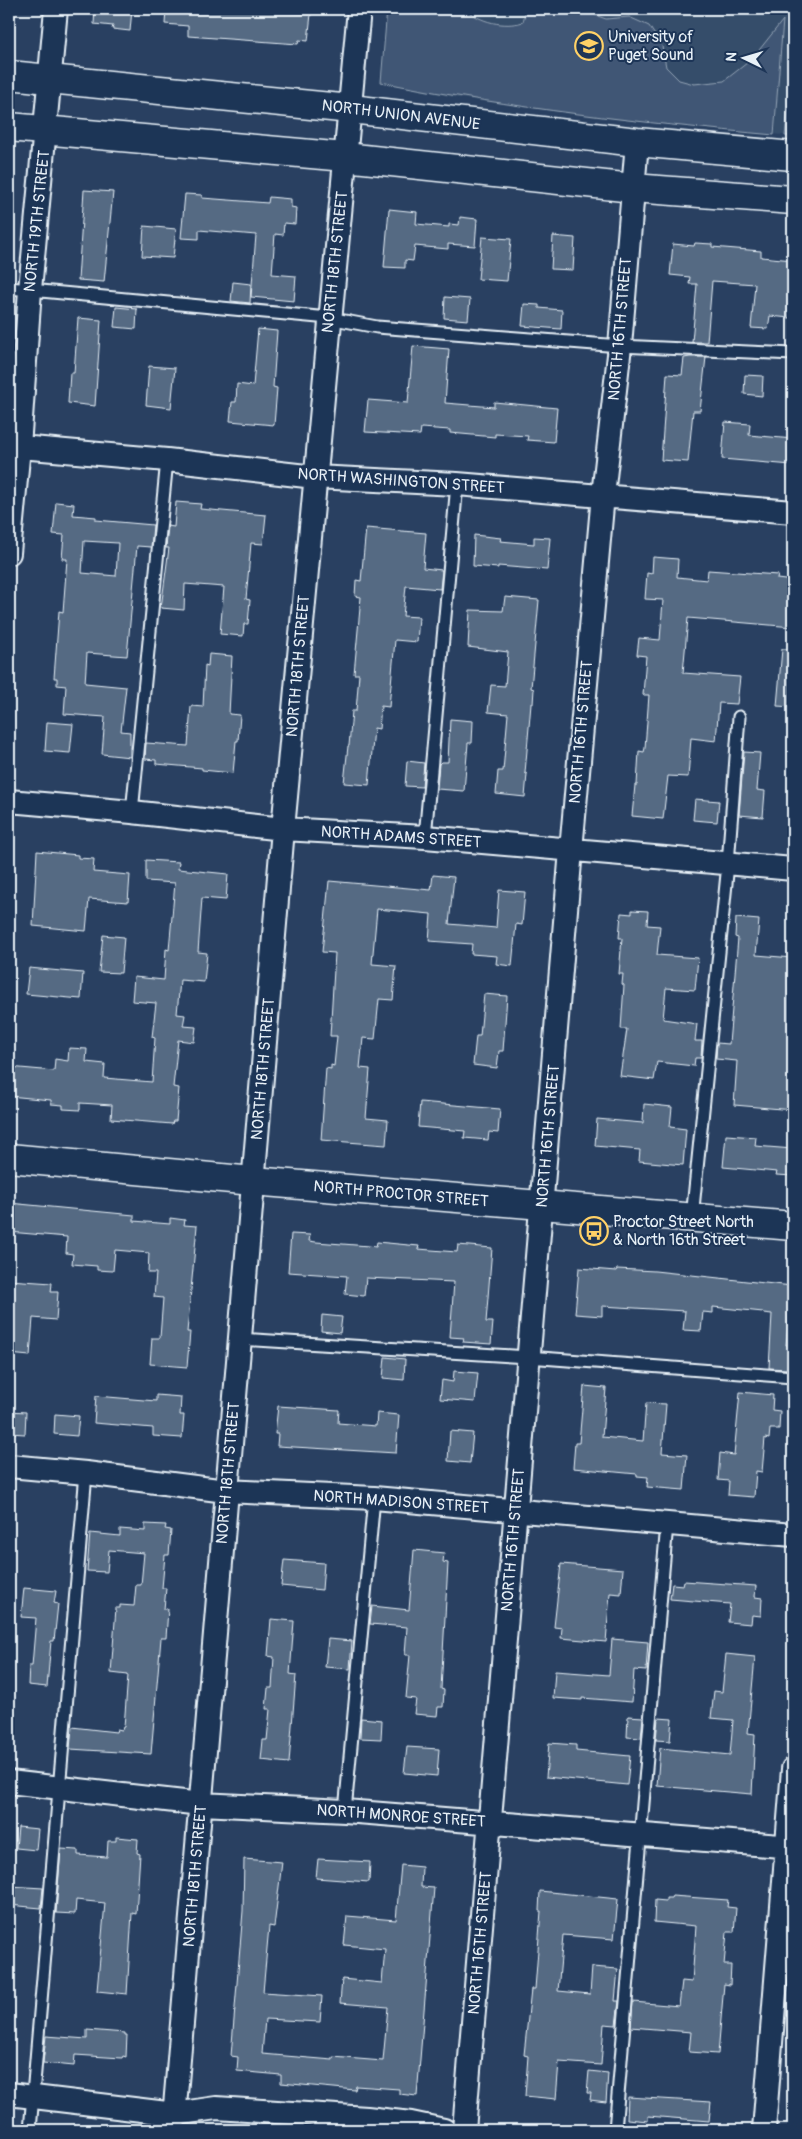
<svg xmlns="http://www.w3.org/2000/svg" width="802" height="2139" font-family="Pangolin,sans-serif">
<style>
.built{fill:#364d6b}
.green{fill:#415774;stroke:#94a4b6}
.building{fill:#556a83;stroke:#e8f1f8;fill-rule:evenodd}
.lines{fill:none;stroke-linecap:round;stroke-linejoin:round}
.lane-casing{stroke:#e8f1f8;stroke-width:15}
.street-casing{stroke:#e8f1f8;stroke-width:26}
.secondary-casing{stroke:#e8f1f8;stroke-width:31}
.lane{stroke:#1d3557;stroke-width:11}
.street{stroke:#1d3557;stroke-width:22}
.secondary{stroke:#1d3557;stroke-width:28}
.labels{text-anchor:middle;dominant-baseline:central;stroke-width:4;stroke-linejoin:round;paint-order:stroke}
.poi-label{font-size:16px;fill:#e8f1f8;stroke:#1d3557;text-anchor:start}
.street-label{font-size:16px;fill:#e8f1f8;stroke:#1d3557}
</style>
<rect width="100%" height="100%" fill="#294061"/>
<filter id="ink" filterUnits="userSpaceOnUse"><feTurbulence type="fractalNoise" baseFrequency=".02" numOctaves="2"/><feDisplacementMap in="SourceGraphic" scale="10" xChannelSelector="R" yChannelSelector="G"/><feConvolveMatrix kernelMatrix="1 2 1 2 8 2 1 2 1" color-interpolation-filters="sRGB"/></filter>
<g filter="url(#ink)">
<path class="built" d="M387,9H793V136L594,117L458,98L381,82Z"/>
<path class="green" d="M387,9H465C480,22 504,28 523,22L526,9H588L595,15L606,19L629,17L649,26L662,46L666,67L679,80L694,84L724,81L752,59L783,20L774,135C642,123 511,108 381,82Z
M789,100H793V136H785Z"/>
<path class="building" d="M95,9H132L130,31L112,29L113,26L94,24Z
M166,9H234L311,14L308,41L299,40L298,44L188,36V26L165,24Z
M84,190L113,192L104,282L78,280Z
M185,194L202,195V198L268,203L269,197L291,199V207L296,208L295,224L284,223L283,235L275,234L272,274L296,276L294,301L251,297L256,235L199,230V239L181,238Z
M389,209L417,212L416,224L449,227V224L459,225L460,217L477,219L475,246L448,244V249L415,246L413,261L405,260V268L384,267Z
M144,226L176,229L173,258L142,256Z
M553,236L575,238L573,270L551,269Z
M482,237L511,239L507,281L478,279Z
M695,243L712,244V247L761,251V257L793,260V311L791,310L790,318L770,316L768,329L751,328L755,284L712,281L707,342H692L697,284H689L690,277L670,275L673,244L694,246Z
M233,282L251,284L250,303L231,301Z
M445,297L470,299L468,320L444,318Z
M524,304L539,305V308L562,310L561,329L522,326Z
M116,307L137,309L136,329L114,327Z
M78,318L101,320L95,406L68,403L70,373H74Z
M258,329L277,331L273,387L277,388L274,425L230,421L232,402H236L237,384L253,386Z
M413,346L449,349L445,403L494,407V402L557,408L554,442L527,440L528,436L495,434V437L450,433V430L421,428L420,435L365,432L368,400L408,403Z
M690,357H706L700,411H693L688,462L661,460L667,374L682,375L684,358Z
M149,366L175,368L171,408L146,405Z
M745,375L763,376L762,396L744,394Z
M725,422L750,424L749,435L793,439L792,465L722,459Z
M56,502L74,504L73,515L96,517V520L153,525L151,547L137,546L127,656L87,653L85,683L126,687L121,731L130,732V757L102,754L105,717L64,714L66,686L57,685V678H54L59,611L63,612L67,559H62L64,535L53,534ZM84,541L118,543L116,576L82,573Z
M176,502L201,504L200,509L266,515L263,544L251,543L246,599L250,600L248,624H244L243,636L220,634L224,587L185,584L184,610L161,608L169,548H166L168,526L174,527Z
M366,528L426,533L423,568L442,570L440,589L406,586L403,616L419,617L417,642L395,640L389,707L381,706L379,729L374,728L369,785L344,783L348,746H349L352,711H356L359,674H354L361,597L355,596L356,580L361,581Z
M474,535L501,538L500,541L534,544V537L550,538L547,570L498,566V568L473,566Z
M653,557L678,559L677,577L707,580L708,570L778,575L777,579L793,581V627L688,618L683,673L740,677L737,704L719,703L716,741L691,738L688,777L668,776L663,819L632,816L635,785H637L639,751L644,752L645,748L649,695H643L646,656L637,655L639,638L660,640L663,600L645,599L647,573L652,574Z
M505,597L539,600L531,688L534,689L533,704H531L525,773L527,774L525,797L496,794L498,771H503L508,714L488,712L491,685L505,686L508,652L468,647L470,610L503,611Z
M782,649H793V707L777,706Z
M209,654L232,656L229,714L240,715L238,741H236L233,773L202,770V768L156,764V760L145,759L146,743L188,746L191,706L203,707L205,665L208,666Z
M450,719L473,721L472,743H468L464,791L437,789L439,764L441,762H448Z
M47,722L73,724L70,753L45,751Z
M744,752L760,753L757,790L765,791L763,817L739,815Z
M407,761L424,763L422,787L405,786Z
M695,799L719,801L717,822L693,820Z
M37,851L78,855V858L94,859L93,872L130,875L128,902L89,899L86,931L33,926Z
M146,860L179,862L178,869L228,874L226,900L202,898L198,952L207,953L204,982L180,980L177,1014L185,1015L183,1026L196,1027L194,1042L178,1040L173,1087L179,1088L176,1121H173L172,1124L111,1119L112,1105L80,1103V1110L63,1109V1105L51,1104V1100L9,1096V1067L54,1071L55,1059L68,1061L69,1048L87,1049L86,1062L105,1064L104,1078L152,1082L155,1038L152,1037L156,1003L132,1001L134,977L164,980L166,949L169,950L175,883L146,881Z
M433,875L454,877L449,924L496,928L499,890L525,892L522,925L516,924L512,966L496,964L497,956L471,954L472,944L429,941L431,914L377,909L372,964L396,966L393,1000L379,999L375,1039L363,1038L360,1068L370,1069L366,1118L388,1120L386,1145L321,1140L326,1068L331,1069V1065L334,1066L337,1036H330L335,953L322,952L329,881L431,890Z
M632,910L648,911L647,925L660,926L657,955L698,958L695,990L666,988L663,1019L697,1024L695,1041H702L701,1058H695L694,1066L657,1062L654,1080L620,1076L627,1029H621L624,985L622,984L623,974H619L622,938H619L621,913L632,914Z
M736,918L759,920L756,955L793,958V1110L734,1105L737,1061L716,1059L717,1043L729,1044L738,938L735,937Z
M103,935L124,937L121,973L99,972Z
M29,968L83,973L81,999L26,994Z
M484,994L507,996L503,1051H499L497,1068L473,1065L476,1036H480Z
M420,1102L500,1109L498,1133L489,1132L488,1140L464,1138L465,1131L418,1127Z
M644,1104L672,1107L670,1127L686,1129L683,1165L639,1161L640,1150L595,1146L597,1119L643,1123Z
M726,1135L756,1137L755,1146L793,1149V1176L776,1175L777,1172L723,1167Z
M9,1203L134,1215V1221L170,1224V1218L185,1220L184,1225L197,1226L187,1332H190L187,1367L150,1364L152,1338H160L163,1298L154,1297L156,1273H148L149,1253L115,1250L113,1271L97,1270V1266L72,1264L73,1254L66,1253L67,1237L9,1232Z
M291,1234L310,1235L309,1241L316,1242L369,1246L376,1247L377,1242L419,1246L418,1249L457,1252L458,1245L492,1248L486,1322H493L491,1344L463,1342L464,1338L450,1337L454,1282L366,1278L364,1296L345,1294L347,1276L288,1272Z
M579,1268L616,1271L617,1269L655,1271L792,1286L786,1345H790L788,1369L769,1368L772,1314L763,1313V1312L713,1307V1313L703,1312L701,1331L683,1330L685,1311L602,1306V1316L575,1314Z
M9,1280L52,1283L51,1292H58L56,1320L33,1318L30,1356L9,1354Z
M322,1315L342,1317L340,1333L321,1331Z
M385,1357L405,1359L404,1380L383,1378Z
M454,1371L478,1373L475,1402L440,1399L442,1380L453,1382Z
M584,1386L606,1388L602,1437L643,1441L646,1403L666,1404L662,1453L687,1455L684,1490L647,1487L648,1477L637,1476V1474L573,1468L575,1443H579Z
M740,1392L773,1395L772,1410L780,1411L779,1429H770L769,1439L765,1438L762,1472L756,1471L754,1497L728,1495L729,1481L718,1480L720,1453L734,1455Z
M156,1395L181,1397L180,1415H184L182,1438L153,1436V1428L94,1423L96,1396L156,1401Z
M278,1406L339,1410L338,1423L376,1426L377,1413L399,1415L396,1453L277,1446L278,1434H275Z
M9,1411L26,1412L25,1434L9,1433Z
M55,1414L79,1416L77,1436L54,1434Z
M450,1431L473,1433L470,1463L448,1461Z
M145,1524L166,1525L165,1529L171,1530L169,1555H165L162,1588H166L164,1609H168L166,1638H161L151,1754L70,1749L72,1727L116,1732L117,1729L122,1730L123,1727H124L128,1675L111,1673L116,1608H120V1605L134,1606L136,1585H141L144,1553L109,1550L107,1572L87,1571L90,1533L120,1536V1529L145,1531Z
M414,1550L444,1553L443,1562L448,1563L441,1689L444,1690L443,1707H438L437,1716L414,1714L416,1699L406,1698L410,1655H405L407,1627L370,1624L372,1606L409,1610Z
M284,1560L324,1563L322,1590L281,1586Z
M561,1564L623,1569L621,1594L610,1593L606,1642L561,1638L562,1628L554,1627Z
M684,1581L756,1586L755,1597L762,1598L761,1616L752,1615L751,1624L728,1622L730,1604L670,1599L672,1584L683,1585Z
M24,1588L56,1591L54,1603L58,1604L54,1641H51L47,1687L28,1685L29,1666H32L36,1618L21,1617Z
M271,1619L294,1621L290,1674L296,1675L289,1763L261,1760L263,1740H267L270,1709H266L268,1688H272L274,1657L268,1656Z
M328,1639L352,1641L350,1669L325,1667Z
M612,1639L648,1642L646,1671L634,1670L632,1702L582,1698V1700L553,1698L555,1671L609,1675Z
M726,1654L755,1657L748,1733L755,1734L752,1794L657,1786L660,1748L730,1755L733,1720L711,1718L714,1691L722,1692Z
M628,1716L643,1717L641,1738L627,1737Z
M361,1718L382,1720L381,1739L360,1738Z
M658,1718L672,1719L670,1741L656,1740Z
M549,1743L576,1745V1751L630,1756L627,1785L546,1777Z
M407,1747L439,1749L437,1776L404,1773Z
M18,1827L38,1829L36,1850L16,1848Z
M116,1837L138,1839L137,1853L140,1854L136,1914L132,1913L127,1994L97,1991L105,1903L76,1900L75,1914L56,1913L61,1849L78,1850V1855L107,1857L108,1841H116Z
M244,1859L282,1862L274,1927L269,1926L263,1992L322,1996L320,2022L265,2019L262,2054L333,2060V2057L383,2061L388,2007L340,2003L342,1979L382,1983L385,1949L344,1945L347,1916L396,1920L401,1865L422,1867L421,1887L434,1888L417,2096L399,2094V2089L356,2086L355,2090L281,2083V2075L237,2071L238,2057L231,2056L243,1911Z
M318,1859L370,1862L369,1882L316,1878Z
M10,1886L43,1888L41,1908L9,1905Z
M540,1891L618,1899L614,1939L563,1935L558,1991L590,1994L592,1967L618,1969L615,2001H619L616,2025L604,2024L601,2065L559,2062L556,2099L525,2096L528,2056L524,2055L531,1989H535L541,1911H539Z
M672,1896L728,1900L727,1907L736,1908L734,1932H727L724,1965H731L730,1985L724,1984L718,2054L689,2052L691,2032L631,2027L633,2002L679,2006L682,1981L692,1982L696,1926L654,1922L655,1900L666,1901V1898H671Z
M87,2030L125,2033V2035H127L126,2057L123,2056L122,2058L75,2055L74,2066L43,2063L46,2036L87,2039Z
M589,2071L608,2073L606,2102L590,2100L591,2093H587Z
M628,2097L711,2102L709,2121L648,2116V2121L627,2119Z"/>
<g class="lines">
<defs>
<path id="lane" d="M9,288L329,318L377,327L620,346L793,354
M132,812L167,460
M425,837L457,484
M692,1218L728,864L739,717
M239,1339L528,1357L793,1377
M345,1811L374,1498
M30,2130L86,1473
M615,2130L667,1524"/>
<path id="street" d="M9,446L167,460L315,477L457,484L793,512
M9,553L19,447L30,290L56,9
M9,801L132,812L283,829L425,837L793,869
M9,1466L86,1473L226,1491L374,1498L793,1535
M9,1782L201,1804L345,1811L793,1847
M9,2094L175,2114L216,2108L367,2118L411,2123L444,2130
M173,2130L283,829L359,9
M464,2130L571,850L603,495L620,346L637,142
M764,2130L793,1769"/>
<path id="secondary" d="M9,75L351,109L637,142L793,156
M9,127L345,157L633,188L793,200
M9,1158L253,1181L793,1226"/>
</defs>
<use href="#lane" class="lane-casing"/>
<use href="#street" class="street-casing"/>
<use href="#secondary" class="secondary-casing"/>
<use href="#lane" class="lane"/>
<use href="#street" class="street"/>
<use href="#secondary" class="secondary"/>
</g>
</g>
<defs>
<symbol id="university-ring" viewBox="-11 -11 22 22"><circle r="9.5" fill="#1d3557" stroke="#ffd166" stroke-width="1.5"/><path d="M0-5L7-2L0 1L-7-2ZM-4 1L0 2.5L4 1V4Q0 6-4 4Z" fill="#ffd166"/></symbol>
<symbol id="bus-ring" viewBox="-11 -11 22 22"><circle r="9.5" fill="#1d3557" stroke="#ffd166" stroke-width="1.5"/><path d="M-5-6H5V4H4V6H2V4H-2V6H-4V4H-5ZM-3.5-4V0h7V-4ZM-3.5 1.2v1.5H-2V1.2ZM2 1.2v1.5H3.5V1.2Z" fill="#ffd166"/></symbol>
</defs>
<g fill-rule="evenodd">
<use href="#university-ring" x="573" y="30" width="32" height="32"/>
<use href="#bus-ring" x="578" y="1215" width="32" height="32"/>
</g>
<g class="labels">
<g class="poi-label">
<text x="608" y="37">University of<tspan x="608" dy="18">Puget Sound</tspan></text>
<text x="613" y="1222">Proctor Street North<tspan x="613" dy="18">&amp; North 16th Street</tspan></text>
</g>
<g class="street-label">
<text transform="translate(401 115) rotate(7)">NORTH UNION AVENUE</text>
<text transform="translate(37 221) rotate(-84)">NORTH 19TH STREET</text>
<text transform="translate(335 262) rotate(-84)">NORTH 18TH STREET</text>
<text transform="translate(620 329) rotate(-85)">NORTH 16TH STREET</text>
<text transform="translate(401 481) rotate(4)">NORTH WASHINGTON STREET</text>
<text transform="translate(298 666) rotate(-85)">NORTH 18TH STREET</text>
<text transform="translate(581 732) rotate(-85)">NORTH 16TH STREET</text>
<text transform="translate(401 837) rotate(4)">NORTH ADAMS STREET</text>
<text transform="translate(263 1069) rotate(-85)">NORTH 18TH STREET</text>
<text transform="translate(548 1136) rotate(-85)">NORTH 16TH STREET</text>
<text transform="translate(401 1194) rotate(5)">NORTH PROCTOR STREET</text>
<text transform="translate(228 1473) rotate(-85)">NORTH 18TH STREET</text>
<text transform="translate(401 1502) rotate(4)">NORTH MADISON STREET</text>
<text transform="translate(513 1540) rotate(-85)">NORTH 16TH STREET</text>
<text transform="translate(401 1816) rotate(4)">NORTH MONROE STREET</text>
<text transform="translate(195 1876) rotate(-85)">NORTH 18TH STREET</text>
<text transform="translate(480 1943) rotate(-85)">NORTH 16TH STREET</text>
</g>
</g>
<rect width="802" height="2139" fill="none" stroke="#1d3557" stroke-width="30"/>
<rect x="15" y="15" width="772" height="2109" fill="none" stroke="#e8f1f8" stroke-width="2" filter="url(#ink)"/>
<g transform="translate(744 58) rotate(275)" stroke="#1d3557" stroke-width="4" paint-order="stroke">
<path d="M0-4L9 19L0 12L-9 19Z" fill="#e8f1f8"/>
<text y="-8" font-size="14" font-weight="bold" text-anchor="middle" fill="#e8f1f8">N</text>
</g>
</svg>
